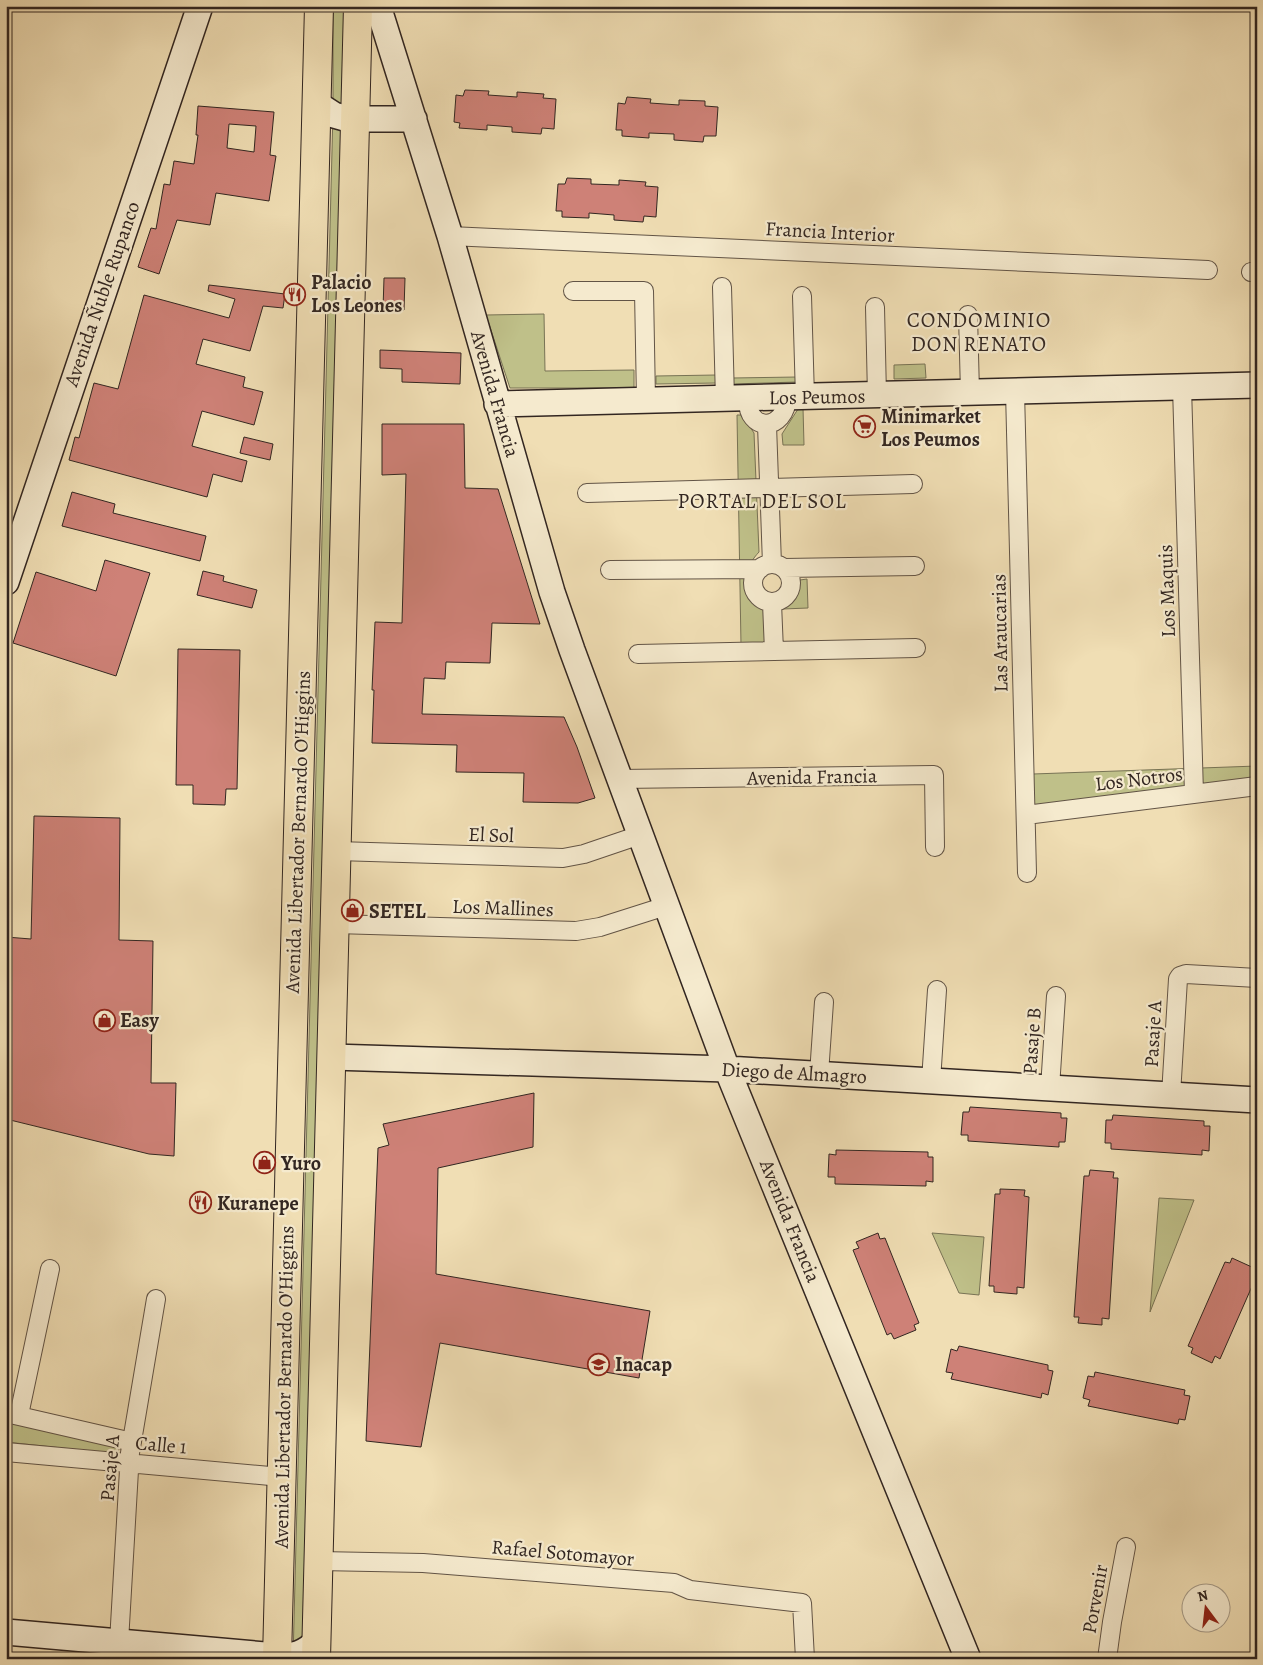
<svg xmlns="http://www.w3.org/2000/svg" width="1263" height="1665" font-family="Alegreya,serif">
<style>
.green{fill:#bfc089;stroke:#787355}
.building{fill:#ce8177;stroke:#322621;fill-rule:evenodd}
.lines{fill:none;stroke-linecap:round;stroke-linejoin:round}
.street-casing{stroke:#625446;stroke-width:20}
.secondary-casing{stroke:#322621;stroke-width:28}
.primary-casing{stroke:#322621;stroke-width:30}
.street{stroke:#f5eace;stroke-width:18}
.secondary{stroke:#f5eace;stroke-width:25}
.primary{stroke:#f0deb4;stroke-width:28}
.labels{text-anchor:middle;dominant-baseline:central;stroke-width:4.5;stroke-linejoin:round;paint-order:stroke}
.street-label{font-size:20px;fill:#322621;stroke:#f5eace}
.poi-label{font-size:20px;font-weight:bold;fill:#322621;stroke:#f5eace;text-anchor:start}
.neighbourhood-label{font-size:21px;letter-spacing:1px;fill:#322621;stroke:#f5eace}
</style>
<rect width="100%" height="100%" fill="#f0deb4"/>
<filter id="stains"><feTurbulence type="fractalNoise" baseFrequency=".004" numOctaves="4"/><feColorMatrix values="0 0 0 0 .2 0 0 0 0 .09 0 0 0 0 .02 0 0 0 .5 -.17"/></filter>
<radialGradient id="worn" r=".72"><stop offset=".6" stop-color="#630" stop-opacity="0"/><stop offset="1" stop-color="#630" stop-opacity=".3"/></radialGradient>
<path class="green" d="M333,6H348L308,1659H293L333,112Z
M544,314L545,371L634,370V388H510L486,315Z
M925,364L926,378L894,379V365Z
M716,375V383L656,384V376Z
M797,377V382L732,384V378Z
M803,408L804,445H783L782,434L798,409Z
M737,415H742L754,433L759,552C746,566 746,575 747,594L767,612L768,645H741Z
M807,579L808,608L783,609V606L796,594L800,580Z
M1257,766V779L1034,808L1033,774Z
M1159,1198L1194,1200L1150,1312Z
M932,1233L984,1237L979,1295L959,1293Z
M6,1418L119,1443L118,1454L6,1442Z"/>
<path class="building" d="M465,90L489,91L488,95L517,97V92L544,94L543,98L556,99L554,129L542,128L541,134L512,132V127L487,125V130L459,128L460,123L454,122L456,95L463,96Z
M627,97L651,99L650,103L679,105V100L705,101V106L718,107L716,136H704L703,142L674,140V134L649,133V138L622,136V130H616L618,103L625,104Z
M198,106L274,112L270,155L276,156L269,201L216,193L210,225L177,220L159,274L138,267L151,228L156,229L164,184L170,185L174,161L194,164L198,135H196ZM229,124L256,126L254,152L227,148Z
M567,178L591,179V184L619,185V180L646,182L645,186L658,187L656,217L644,216L643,222L614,220V215L589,213V218L562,217V211H556L558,184H565Z
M384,278H405L404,310L383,309Z
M209,285L285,294L283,308L263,306L250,351L203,339L196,364L245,377L243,387L263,392L254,425L202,411L192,446L247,461L242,482L213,474L207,497L69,460L75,437L79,438L94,383L118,389L144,295L229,318L235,299L208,291Z
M380,350L461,353L460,384L402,382V369L380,368Z
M382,424H464L465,488L498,489L540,624L492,623L490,663L446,662L445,679L424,678L422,714L564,717L577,747L595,798L578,803L523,802L524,773L456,772L457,745L372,743L374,690H372L375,622L402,623L406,474L382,475Z
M244,437L273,444L270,460L240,453Z
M72,492L115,504L113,513L206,536L200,561L62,526Z
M105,560L150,573L116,676L13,643L36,572L96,591Z
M203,571L224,576L223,581L257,590L252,608L197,595Z
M178,649L240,650L237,789H226L225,805L193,804V785H176Z
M34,816L120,818L119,940L153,941L151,1083H176L174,1156L149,1154L6,1119V937L31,939Z
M534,1093L533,1147L438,1168L436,1274L650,1311L639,1378L440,1343L421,1447L366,1441L378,1148L389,1145L383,1124Z
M970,1107L1061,1113V1118H1067L1065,1142H1059V1147L968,1141V1135H961L963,1112H969Z
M1113,1115L1204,1121V1126H1210L1209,1151L1202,1150V1155L1111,1149V1143H1105L1106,1120H1112Z
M836,1150L928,1152V1157H933V1182L926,1181V1186L835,1184V1177H828L829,1154L836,1155Z
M1090,1170L1114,1172L1113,1178H1118L1109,1319L1102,1318V1325L1078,1323L1079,1317H1074L1084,1176H1089Z
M1000,1189L1025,1190L1024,1196L1029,1197L1024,1288L1017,1287V1294L994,1292V1286H989L995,1194H1000Z
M878,1233L880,1239L885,1238L919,1323L914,1325L916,1330L894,1339L891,1333L887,1335L853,1250L859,1248L856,1242Z
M1232,1258L1254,1268L1252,1273L1257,1275L1220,1359L1215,1356L1212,1363L1191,1353L1193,1348L1188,1346L1225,1262L1230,1263Z
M959,1346L1048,1365V1370L1053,1371L1048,1395L1042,1393L1041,1398L951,1379L953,1373L946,1372L951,1349L957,1351Z
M1095,1372L1185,1390L1184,1395L1190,1396L1185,1420L1179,1419L1178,1424L1088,1406L1090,1400L1083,1398L1088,1376L1094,1377Z"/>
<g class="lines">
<defs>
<path id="street" d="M450,236L1208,270
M1251,272L1257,271
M722,287L725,399
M573,291H644L646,400
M802,296L805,397
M875,307L877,396
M968,315L970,393
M1182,387L1194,794
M1015,391L1027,873
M748,398C746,433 786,432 787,397
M767,425L772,564
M587,493L913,484
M753 583a19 19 0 1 1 38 0a19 19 0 1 1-38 0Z
M784,568L915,566
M610,570L760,569
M772,603L774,651
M638,654L916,648
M619,779L934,775L935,847
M1026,815L1257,786
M337,851L563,858L584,854L640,835
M335,924L576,931L600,927L666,906
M819,1074L824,1002
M931,1081L937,990
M1050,1088L1056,996
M1171,1095L1178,979L1180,976L1186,974L1257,978
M6,1413L132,1442
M19,1415L50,1269
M6,1452L281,1477
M319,1561L423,1563L674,1583L690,1590L802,1603L805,1659
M119,1642L130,1453L156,1299
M1107,1659L1112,1622L1126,1547"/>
<path id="secondary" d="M378,6L450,236L552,592L572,650L727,1069L968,1659
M317,104L334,115L348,119H414
M497,404L1257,385
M6,582L200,6
M332,1057L727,1069L1257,1100
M6,1632L277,1656C294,1657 305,1653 317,1641"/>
<path id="primary" d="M277,1659L319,6
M316,1659L358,6"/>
</defs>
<use href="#street" class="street-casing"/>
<use href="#secondary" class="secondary-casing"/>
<use href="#primary" class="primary-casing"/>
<use href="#street" class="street"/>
<use href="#secondary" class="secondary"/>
<use href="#primary" class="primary"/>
</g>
<defs>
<symbol id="restaurant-ring" viewBox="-11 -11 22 22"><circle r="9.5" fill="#f5eace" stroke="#8f2418" stroke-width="1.5"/><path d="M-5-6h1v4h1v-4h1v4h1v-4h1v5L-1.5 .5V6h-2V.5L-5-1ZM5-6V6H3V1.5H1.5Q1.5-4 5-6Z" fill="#8f2418"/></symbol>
<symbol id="supermarket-ring" viewBox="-11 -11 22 22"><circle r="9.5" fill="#f5eace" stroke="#8f2418" stroke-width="1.5"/><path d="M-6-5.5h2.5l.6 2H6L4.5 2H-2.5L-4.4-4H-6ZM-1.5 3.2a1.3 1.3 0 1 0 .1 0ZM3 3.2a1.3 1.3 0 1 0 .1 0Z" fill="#8f2418"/></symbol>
<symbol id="shop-ring" viewBox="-11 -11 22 22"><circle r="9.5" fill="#f5eace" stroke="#8f2418" stroke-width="1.5"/><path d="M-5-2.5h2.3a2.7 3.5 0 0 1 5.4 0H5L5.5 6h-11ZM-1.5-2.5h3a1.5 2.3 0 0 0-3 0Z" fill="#8f2418"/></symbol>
<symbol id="university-ring" viewBox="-11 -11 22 22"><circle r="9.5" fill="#f5eace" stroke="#8f2418" stroke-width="1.5"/><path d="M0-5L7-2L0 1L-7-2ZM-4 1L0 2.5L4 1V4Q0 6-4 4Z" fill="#8f2418"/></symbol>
</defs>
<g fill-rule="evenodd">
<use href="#restaurant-ring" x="282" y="282" width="25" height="25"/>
<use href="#supermarket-ring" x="852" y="414" width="25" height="25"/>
<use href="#shop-ring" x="340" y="898" width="25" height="25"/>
<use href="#shop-ring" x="92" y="1008" width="25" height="25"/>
<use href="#shop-ring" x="252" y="1150" width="25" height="25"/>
<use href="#restaurant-ring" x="188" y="1190" width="25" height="25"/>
<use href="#university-ring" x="586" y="1352" width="25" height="25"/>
</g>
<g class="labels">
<g class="street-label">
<text transform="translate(830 232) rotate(3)">Francia Interior</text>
<text transform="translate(102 294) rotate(-71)">Avenida Ñuble Rupanco</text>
<text transform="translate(495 394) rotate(74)">Avenida Francia</text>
<text transform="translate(817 397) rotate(-1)">Los Peumos</text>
<text transform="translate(1167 591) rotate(-92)">Los Maquis</text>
<text transform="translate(1000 633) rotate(-91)">Las Araucarias</text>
<text transform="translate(812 777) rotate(-1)">Avenida Francia</text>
<text transform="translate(1139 779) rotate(-7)">Los Notros</text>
<text transform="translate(298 832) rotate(-88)">Avenida Libertador Bernardo O'Higgins</text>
<text transform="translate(491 835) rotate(2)">El Sol</text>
<text transform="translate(503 908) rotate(2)">Los Mallines</text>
<text transform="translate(1153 1034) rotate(-87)">Pasaje A</text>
<text transform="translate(1032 1041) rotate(-86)">Pasaje B</text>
<text transform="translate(794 1073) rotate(3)">Diego de Almagro</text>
<text transform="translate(790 1221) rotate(68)">Avenida Francia</text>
<text transform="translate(284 1387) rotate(-89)">Avenida Libertador Bernardo O'Higgins</text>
<text transform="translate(161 1445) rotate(5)">Calle 1</text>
<text transform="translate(110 1468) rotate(-85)">Pasaje A</text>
<text transform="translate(563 1553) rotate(5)">Rafael Sotomayor</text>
<text transform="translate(1095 1599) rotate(-80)">Porvenir</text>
</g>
<g class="poi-label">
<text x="311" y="282">Palacio<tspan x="311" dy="23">Los Leones</tspan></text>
<text x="881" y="416">Minimarket<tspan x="881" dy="23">Los Peumos</tspan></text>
<text x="369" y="911">SETEL</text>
<text x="120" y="1020">Easy</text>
<text x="281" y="1163">Yuro</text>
<text x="217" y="1203">Kuranepe</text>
<text x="615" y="1364">Inacap</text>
</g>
<g class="neighbourhood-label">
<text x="979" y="320">CONDOMINIO<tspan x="979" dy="24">DON RENATO</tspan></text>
<text x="762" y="501">PORTAL DEL SOL</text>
</g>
</g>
<rect width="1263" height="1665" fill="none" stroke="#f0deb4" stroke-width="25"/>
<rect x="8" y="8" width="1248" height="1650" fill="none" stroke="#322621" stroke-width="2.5"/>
<rect x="12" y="12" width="1238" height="1640" fill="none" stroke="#322621"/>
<g transform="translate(1206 1608) rotate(345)"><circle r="24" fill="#f5eace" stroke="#a79c89"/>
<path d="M0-4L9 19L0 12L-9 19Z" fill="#8f2418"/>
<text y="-8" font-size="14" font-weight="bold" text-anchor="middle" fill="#322621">N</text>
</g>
<rect width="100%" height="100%" filter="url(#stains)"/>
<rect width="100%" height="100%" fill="url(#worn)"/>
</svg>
